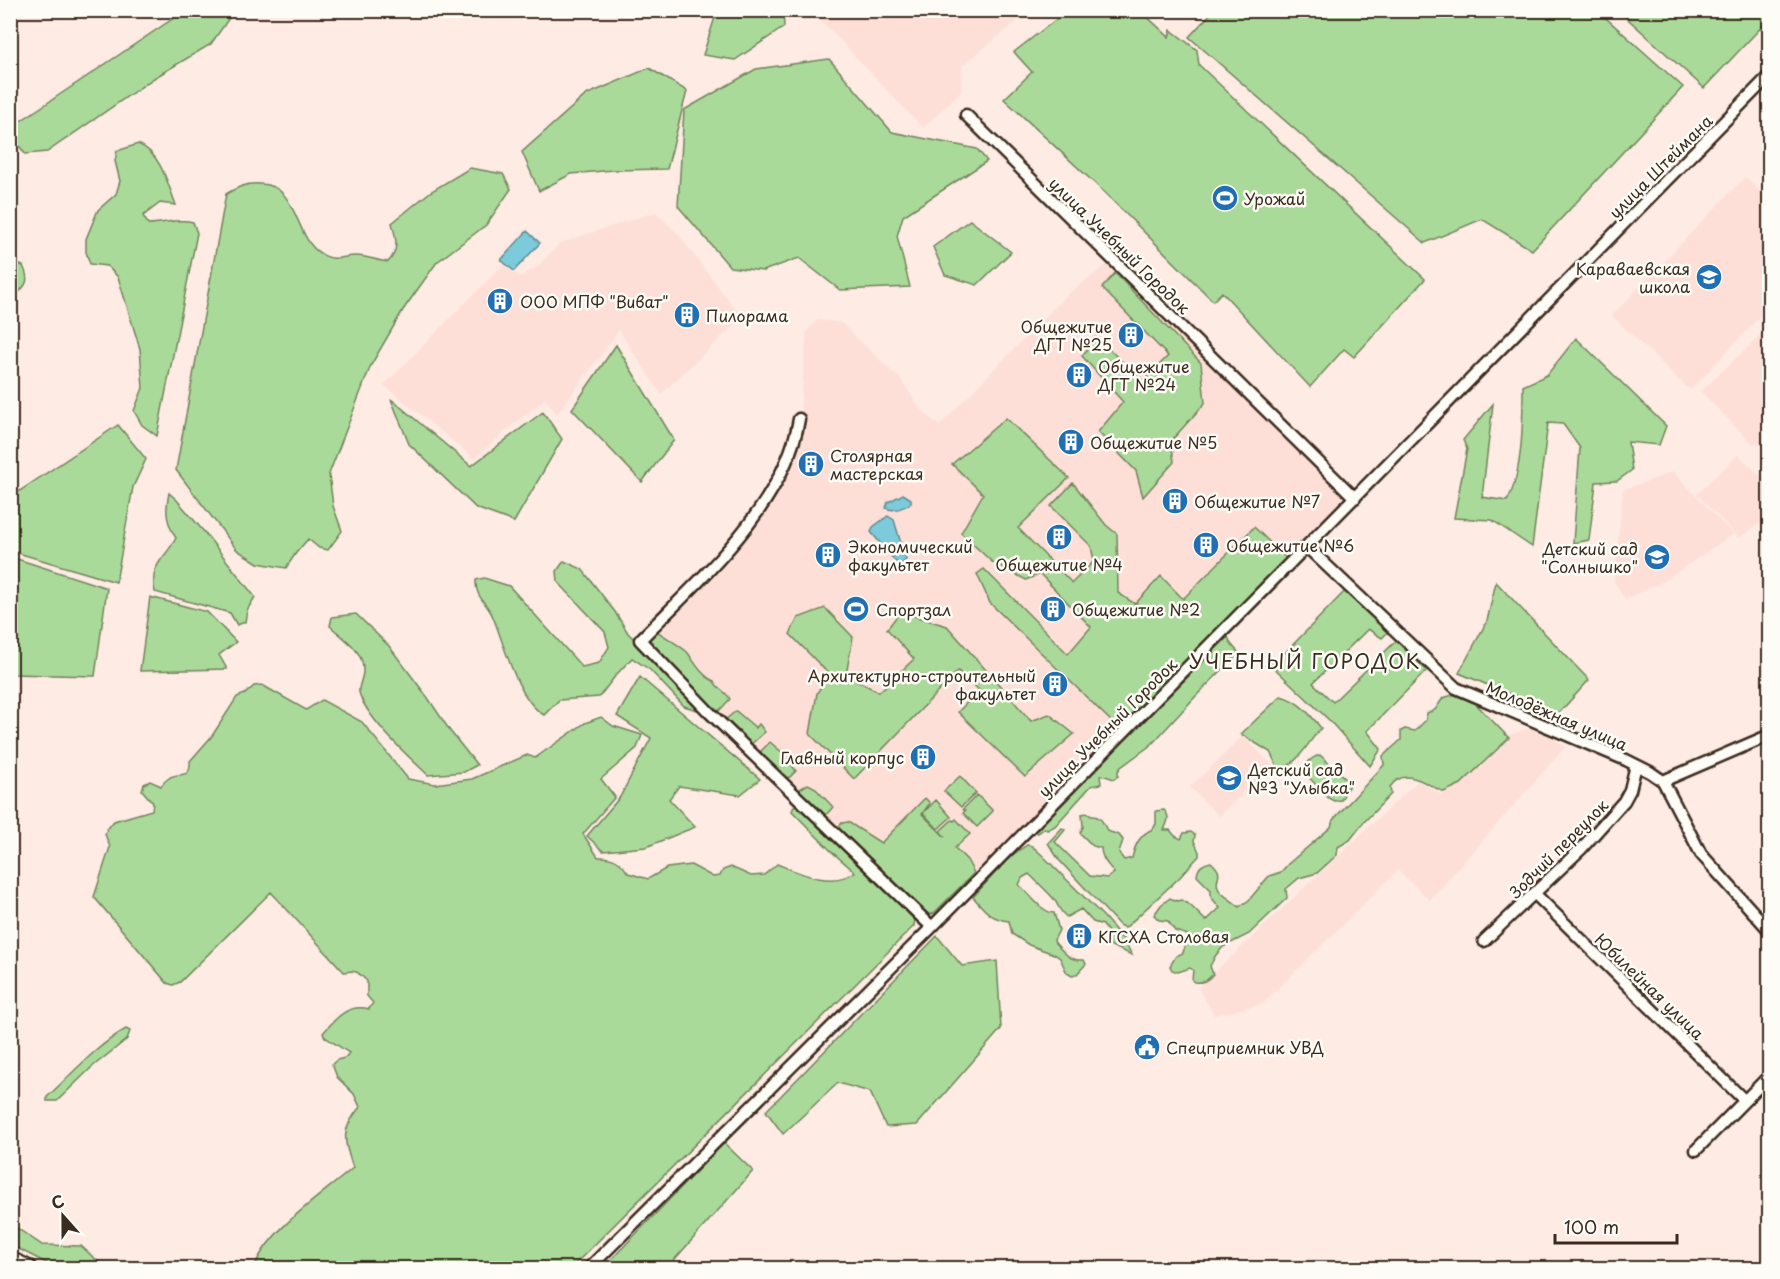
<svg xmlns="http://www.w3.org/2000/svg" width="1780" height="1279" font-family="'Playpen Sans',sans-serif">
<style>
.built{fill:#fddfd7}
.green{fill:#aada9a;stroke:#72825c;stroke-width:1.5}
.water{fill:#7ccadb;stroke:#628a8f;stroke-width:1.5}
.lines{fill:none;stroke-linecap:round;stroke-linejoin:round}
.minor-casing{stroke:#3b2a1e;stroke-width:15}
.major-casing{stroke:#3b2a1e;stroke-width:18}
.minor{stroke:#fdfcf7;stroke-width:10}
.major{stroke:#fdfcf7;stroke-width:14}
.labels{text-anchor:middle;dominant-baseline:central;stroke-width:5;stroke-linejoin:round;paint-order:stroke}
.street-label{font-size:16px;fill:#3b2a1e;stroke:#fdfcf7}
.poi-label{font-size:16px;fill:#3b2a1e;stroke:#fdfcf7;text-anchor:start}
.quarter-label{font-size:20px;letter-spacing:1.5px;fill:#3b2a1e;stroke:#fdfcf7}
</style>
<rect width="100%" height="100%" fill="#fdebe4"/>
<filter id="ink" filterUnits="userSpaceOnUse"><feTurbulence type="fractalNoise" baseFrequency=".0167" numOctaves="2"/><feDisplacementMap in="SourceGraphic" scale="12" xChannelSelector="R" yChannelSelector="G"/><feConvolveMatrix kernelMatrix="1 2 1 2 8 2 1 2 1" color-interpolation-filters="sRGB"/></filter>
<g filter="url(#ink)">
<path class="built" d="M826,11V10L1030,11L962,66L961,91L923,128L819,18Z
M1745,177L1769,200V307L1690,390L1612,316Z
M656,212L678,234L742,318L661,394L619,330L557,414L545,398L474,458L384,385L503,265L520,277L537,267L560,243Z
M1111,262L1354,498L932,925L641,640L761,510L798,438L807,331L818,320L841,323L900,379L921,410L939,426L1068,294Z
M1769,327V447L1751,442L1701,392Z
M1738,455L1770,484L1769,517L1739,538L1697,494Z
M1673,472L1733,534L1664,581L1625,599L1614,581L1623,490Z
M1535,726L1565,747L1430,900L1398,870L1262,1004L1214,1015L1198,988L1418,781L1442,795L1461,782L1510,735Z
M1243,736L1272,765L1219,816L1190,787Z"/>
<path class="green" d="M186,10L234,11L211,44L154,78L47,152L25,154L17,143L13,126Z
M717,11H783L784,27L735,60L703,55Z
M1067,11H1141L1169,37L1171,30L1197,50L1199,65L1425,279L1354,357L1344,349L1310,387L1222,292L1213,301L1103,191L1004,99L1032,72L1014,52Z
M1213,11H1598L1683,87L1532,250L1482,219L1425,243L1189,37Z
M1619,11H1769V19L1704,88Z
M829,59L892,132L977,149L987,161L903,216L897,236L910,287L840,290L799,258L763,271L730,267L678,206L684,110L756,69Z
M649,68L687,91L667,169L613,170L571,174L539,191L522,152L586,95Z
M138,144C161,153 168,185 176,205L160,203L143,216L148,224C164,224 177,218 193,222L197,233L157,436L142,425L134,411L143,388L140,349L118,277L107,266L90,264L86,252V239L98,210L116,194L120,181L115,161L117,151Z
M470,168L503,174L511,189L486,225L437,262L403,310L371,365L329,474L333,506L342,531L328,550L319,548L308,539L296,553L286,568L258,563L237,550L176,470L226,194C238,187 246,183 260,184C298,184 294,237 320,253C335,263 342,256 356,256C367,256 377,261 388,262C400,250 396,238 392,223L430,192Z
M970,220L1011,252L977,285L945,275L933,247Z
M11,261L23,266C30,280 27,285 16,295L11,294Z
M1115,273L1201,363L1205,403L1171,441L1174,462L1143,497L1136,471L1098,432L1123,402L1082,356L1096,337L1143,381L1168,356L1102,288Z
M1576,338L1666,426L1659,445L1628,442L1632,470L1617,481L1596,482L1589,540L1573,543L1580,448L1563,424L1548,423L1532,547L1492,520L1454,518L1467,449L1463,440L1493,404L1482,497L1507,501C1523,474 1523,417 1523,386L1547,375Z
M616,345L674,440L642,482L572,409Z
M391,399L471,466L543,412L562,439L514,522L476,508L409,444Z
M1006,418L1069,478L1018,528L1072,583L1094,561L1091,546L1051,506L1073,483L1106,525L1117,534L1118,593L1135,604L1161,576L1183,599L1254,527L1287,559L1118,728L990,603L977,574L984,569L1068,654L1091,627L1040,574L1026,580L992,562L961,533L983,494L952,464Z
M118,425L146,459L133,487L116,582L11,551V497Z
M169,493L176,499L205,533L255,597L247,610L245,622L237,625L230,613L155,592C149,563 165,560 176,538C166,522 165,511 169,493Z
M11,557L107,588L95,676L11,674Z
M564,561L582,569L615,612L628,633L697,704V710L684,706L650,670L632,658L616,675L599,697L559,700L544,715C517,699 505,646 493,617C487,602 475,598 476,580L484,578L509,586L582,667L599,663L609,647L605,632L558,582L557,571Z
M1496,582L1589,680L1558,714L1459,673L1487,621Z
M1345,591L1390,630L1382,638L1368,629L1313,683L1333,702L1397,640L1429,668L1367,731L1381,749L1370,766L1329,720L1270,664L1280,658Z
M150,597L207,612L236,642L219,655L227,669L140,671Z
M825,608L853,637L846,675L879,692L914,659L887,629L900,612L947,626L1031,721L1049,714L1074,734L1025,777L958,712L979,690L958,671L854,779L810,734L817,693L829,674L790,634L798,618Z
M356,614L389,646L428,698L450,731L477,765L464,772L428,775C409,757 365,717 359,692C358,685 364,677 363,669C363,650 343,638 330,626L332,617Z
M655,630C661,634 685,649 688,653C695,663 702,676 714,681C717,689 726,691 730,699L720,710L716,712L647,642L648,634Z
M1228,637L1231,644L1239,653L1195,697L1151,745L1121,767L1118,771V776L1114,779L1102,775L1100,776L1101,784L1091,786L1055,826L1047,830L1045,828L1038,833L1035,831V828Z
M640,677L760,779L740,795L679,786L669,799L695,827L646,847L603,851L587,836L620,797L651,738L617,716Z
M262,685L306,710L322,700L362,722L408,779L435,784L472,779L527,755L535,758L585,723L601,717L613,726L642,735L637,748L601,779L615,797L583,834L598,857C612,856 621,861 628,873L648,879L667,868L691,865L713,877L720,876L723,870L731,867L751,876L764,875L777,864C802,874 831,888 855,872L832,852L792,811L794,806H800L911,914L915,919L914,926L571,1268H254C268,1230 322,1195 353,1168C344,1140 340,1131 360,1107L354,1094L337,1077L332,1064L337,1060L345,1058L349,1053L325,1037L323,1033C335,1019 348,1003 369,1009L373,1003L367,996V981C357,972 358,970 344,972L271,892L180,982L173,985L167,983L94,897L110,847L105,834L107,829L114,821L152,810L153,803L142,790L144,784L150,781L161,786C163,783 166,780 169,778C179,771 191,781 190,761L212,736L237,697L245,694L254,686Z
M1456,694L1473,701L1509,738L1461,784L1444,792C1427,785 1405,765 1390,787L1391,794L1364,822L1350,840L1338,847L1337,855L1317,873L1299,878L1286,889L1287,898L1249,934L1223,947L1216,955L1210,966L1213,974C1207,981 1203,983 1194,982L1192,980L1193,970L1190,968L1178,972L1172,970L1170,966L1176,956L1183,953L1188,935L1175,931L1168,921L1159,920L1154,915L1161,905L1170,898L1177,901L1181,900L1190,905L1206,921L1220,908L1211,897V890L1197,876C1198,867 1202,864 1211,862C1226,876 1214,875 1218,888C1220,895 1234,901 1239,907L1249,900L1269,876L1281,872L1288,864L1331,827L1333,820L1384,765L1383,756L1401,740V731L1405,729L1415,731L1426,720L1427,713L1435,710L1443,698Z
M1281,696C1299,701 1310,714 1321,728C1308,742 1298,765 1279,770L1270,752L1241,734Z
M736,711L756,728L759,724L765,732L751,744L732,729L725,720Z
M770,742L784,754L796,771L790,777L785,778L761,756V751Z
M1320,755L1350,783L1341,800L1334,801L1328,798L1304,772C1306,763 1311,757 1320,755Z
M960,776L976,793L961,807L944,791Z
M808,784L814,787L833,807L825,816H823L800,793V789Z
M977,795L993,811L977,827L963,813L965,811L963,809Z
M925,798L930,803L922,814L945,837L940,831L952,820L954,821L956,819L970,834L955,848L967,860L974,873L934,913L929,915L920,907L915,908L840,831L838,827L842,823L848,822L881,843Z
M936,800L951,817L938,829L923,813Z
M1164,810C1171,817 1167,823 1164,830H1170L1175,836L1181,839L1184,833L1191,832L1195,835L1194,841L1199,852V856L1180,877L1125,928L1119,925L1059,860L1048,843L1062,828L1065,830L1055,842L1090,876L1107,878L1114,873C1109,865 1101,859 1101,848L1093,846L1080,833L1083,827L1082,814L1088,813L1091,816C1101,815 1104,824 1107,831L1119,835L1123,840L1119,853L1124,860L1132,858C1135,845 1140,834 1153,829L1156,824V811Z
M1027,845L1032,846L1042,855L1104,917L1123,939L1132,955L1111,946L1108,941V932L1103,925L1093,922L1081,909L1067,917C1059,912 1059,905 1053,898C1046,890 1037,882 1029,874L1022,878L1019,885C1029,893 1042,913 1054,913L1059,930L1054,940L1055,943C1064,953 1070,961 1084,960L1086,964L1076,975L1072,976L1067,973L1060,958L1054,954L1029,945L1012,934L1009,921C990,919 985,910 973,897L1011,856Z
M937,936L962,966L997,961L1001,1029L917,1125L886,1127L870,1092L838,1083L783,1134L766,1111Z
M126,1029L130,1031L127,1039L92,1067L57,1101H47V1097C72,1074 96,1046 126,1029Z
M724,1143L753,1171L667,1268H603Z
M11,1224L42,1245L81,1246L105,1268H56L11,1245Z"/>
<path class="water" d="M527,231L540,243L514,271L501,260Z
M903,494L911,499V503C904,508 893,512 886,508L888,502Z
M888,516L894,520L906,560L901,564L896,562L871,532L873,527Z"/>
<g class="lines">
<defs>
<path id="minor" d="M966,115L1355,498
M799,419C785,506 699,580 640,640L708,711L932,927
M1307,547L1456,688L1626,760L1650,772L1663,781L1701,854L1770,931
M1663,781L1770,735
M1535,894L1744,1100
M1484,941L1582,848L1624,801L1630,790L1636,765
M1696,1150L1770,1075
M589,1268L932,927L1770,75"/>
<path id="major" d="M10,1259L29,1268"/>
</defs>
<use href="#minor" class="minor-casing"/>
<use href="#major" class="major-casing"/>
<use href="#minor" class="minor"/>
<use href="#major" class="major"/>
</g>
</g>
<defs>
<symbol id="stadium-disc" viewBox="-11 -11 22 22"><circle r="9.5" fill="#1f6fb2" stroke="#fdfcf7"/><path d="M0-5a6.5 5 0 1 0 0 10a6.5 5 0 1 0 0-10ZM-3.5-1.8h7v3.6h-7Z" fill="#fff"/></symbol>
<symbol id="school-disc" viewBox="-11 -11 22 22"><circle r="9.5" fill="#1f6fb2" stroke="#fdfcf7"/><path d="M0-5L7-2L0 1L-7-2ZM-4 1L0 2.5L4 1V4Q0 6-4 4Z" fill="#fff"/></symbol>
<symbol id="building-disc" viewBox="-11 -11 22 22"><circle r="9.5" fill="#1f6fb2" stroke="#fdfcf7"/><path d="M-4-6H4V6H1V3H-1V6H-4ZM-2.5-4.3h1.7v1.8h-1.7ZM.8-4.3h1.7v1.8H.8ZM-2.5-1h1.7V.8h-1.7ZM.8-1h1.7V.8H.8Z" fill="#fff"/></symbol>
<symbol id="civic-disc" viewBox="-11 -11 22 22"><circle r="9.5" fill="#1f6fb2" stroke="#fdfcf7"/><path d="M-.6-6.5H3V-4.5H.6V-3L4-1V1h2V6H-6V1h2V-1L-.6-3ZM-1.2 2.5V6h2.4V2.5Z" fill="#fff"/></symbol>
</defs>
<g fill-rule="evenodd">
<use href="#stadium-disc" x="1210" y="183" width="30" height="30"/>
<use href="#school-disc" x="1694" y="262" width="30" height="30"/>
<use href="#building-disc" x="485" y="286" width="30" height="30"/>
<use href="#building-disc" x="672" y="300" width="30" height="30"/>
<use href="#building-disc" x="1116" y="320" width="30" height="30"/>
<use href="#building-disc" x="1064" y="360" width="30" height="30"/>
<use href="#building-disc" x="1056" y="427" width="30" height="30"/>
<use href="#building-disc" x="796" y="449" width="30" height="30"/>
<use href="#building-disc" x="1160" y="486" width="30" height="30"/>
<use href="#building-disc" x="1044" y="522" width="30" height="30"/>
<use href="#building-disc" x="1191" y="530" width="30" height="30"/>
<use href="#building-disc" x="813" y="540" width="30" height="30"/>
<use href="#school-disc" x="1642" y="542" width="30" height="30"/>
<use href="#stadium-disc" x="841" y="594" width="30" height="30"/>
<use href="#building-disc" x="1038" y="594" width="30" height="30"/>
<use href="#building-disc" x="1040" y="669" width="30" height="30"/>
<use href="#building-disc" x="908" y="742" width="30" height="30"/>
<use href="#school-disc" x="1214" y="763" width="30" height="30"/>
<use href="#building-disc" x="1064" y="921" width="30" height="30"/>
<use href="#civic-disc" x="1132" y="1032" width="30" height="30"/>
</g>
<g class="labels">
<g class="street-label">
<text transform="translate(1660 166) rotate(-45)">улица Штеймана</text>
<text transform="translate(1120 245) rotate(44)">улица Учебный Городок</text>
<text transform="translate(1557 715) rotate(23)">Молодёжная улица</text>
<text transform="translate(1107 727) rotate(-45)">улица Учебный Городок</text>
<text transform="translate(1558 848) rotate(-45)">Зодчий переулок</text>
<text transform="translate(1650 986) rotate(44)">Юбилейная улица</text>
</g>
<g class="poi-label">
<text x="1244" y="198">Урожай</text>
<text x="1690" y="268" text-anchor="end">Караваевская<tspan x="1690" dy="18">школа</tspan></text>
<text x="520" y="301">ООО МПФ "Виват"</text>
<text x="706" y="315">Пилорама</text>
<text x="1112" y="326" text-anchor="end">Общежитие<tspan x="1112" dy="18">ДГТ №25</tspan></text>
<text x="1098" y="366">Общежитие<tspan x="1098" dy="18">ДГТ №24</tspan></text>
<text x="1090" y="442">Общежитие №5</text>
<text x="830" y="455">Столярная<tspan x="830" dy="18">мастерская</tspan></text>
<text x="1194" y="501">Общежитие №7</text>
<text x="1226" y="545">Общежитие №6</text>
<text x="848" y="546">Экономический<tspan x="848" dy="18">факультет</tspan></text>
<text x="1638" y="548" text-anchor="end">Детский сад<tspan x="1638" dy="18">"Солнышко"</tspan></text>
<text x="1059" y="564" text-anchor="middle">Общежитие №4</text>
<text x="876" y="609">Спортзал</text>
<text x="1072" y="609">Общежитие №2</text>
<text x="1036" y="675" text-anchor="end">Архитектурно-строительный<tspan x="1036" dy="18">факультет</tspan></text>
<text x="904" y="757" text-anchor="end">Главный корпус</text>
<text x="1248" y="769">Детский сад<tspan x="1248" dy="18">№3 "Улыбка"</tspan></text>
<text x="1098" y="936">КГСХА Столовая</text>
<text x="1166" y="1047">Спецприемник УВД</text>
</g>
<g class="quarter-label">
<text x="1305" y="661">УЧЕБНЫЙ ГОРОДОК</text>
</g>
</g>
<rect width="1780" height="1279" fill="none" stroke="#fdfcf7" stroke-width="36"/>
<rect x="18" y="18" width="1744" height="1243" fill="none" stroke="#3b2a1e" stroke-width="2" filter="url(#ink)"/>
<g transform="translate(63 1216) rotate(339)" stroke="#fdfcf7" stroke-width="4.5" paint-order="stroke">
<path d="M0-4.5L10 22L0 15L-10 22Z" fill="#3b2a1e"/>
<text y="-9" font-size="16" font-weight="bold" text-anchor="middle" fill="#3b2a1e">С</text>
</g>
<path d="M1555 1234v9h122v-9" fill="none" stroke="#3b2a1e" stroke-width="3"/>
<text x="1564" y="1234" font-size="18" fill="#3b2a1e" stroke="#fdfcf7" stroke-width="4.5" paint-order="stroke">100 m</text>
</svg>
